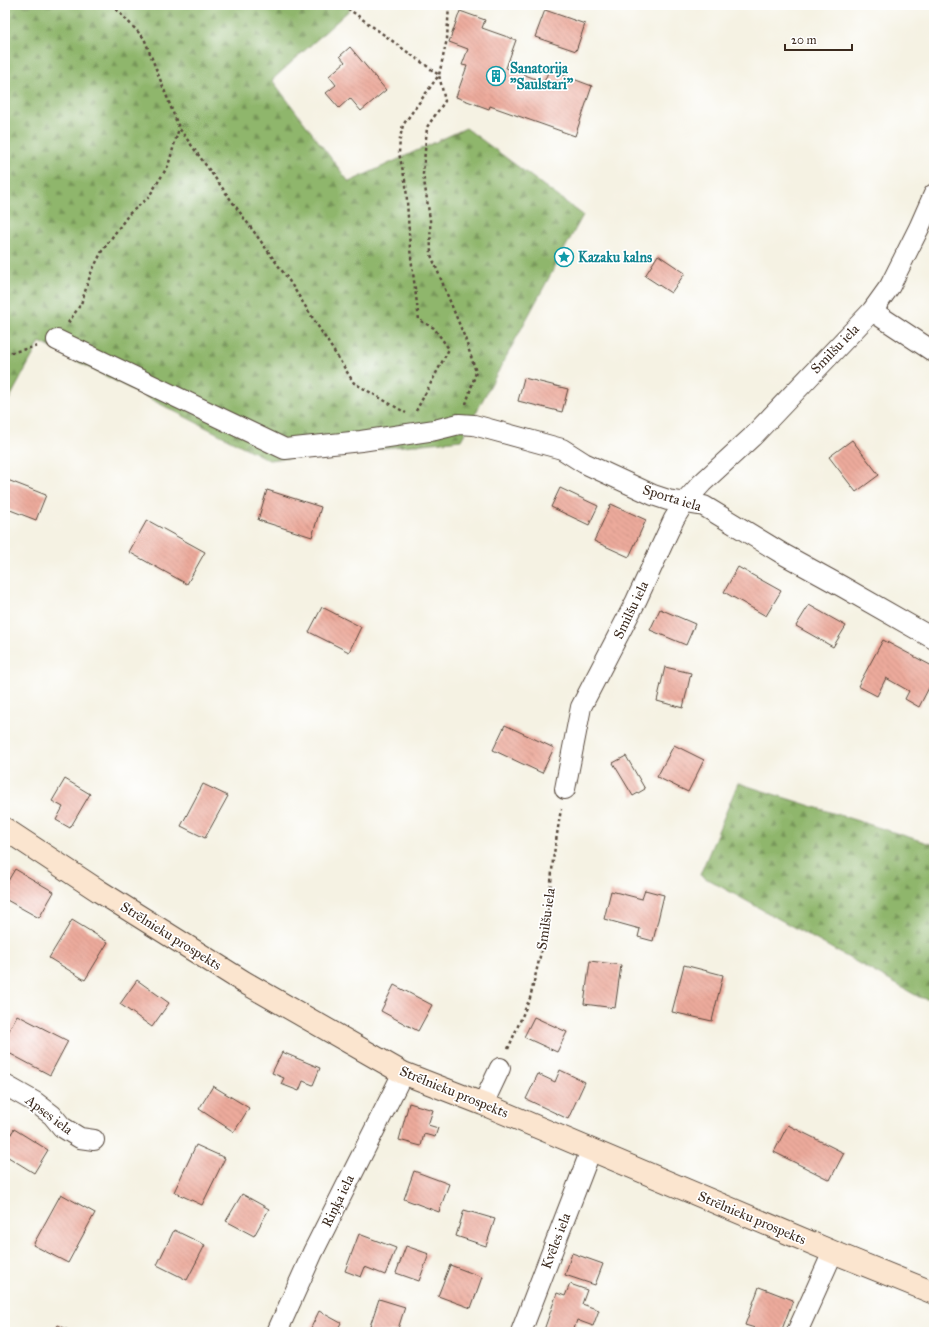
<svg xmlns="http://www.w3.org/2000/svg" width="939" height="1337" font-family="'IM FELL Great Primer',serif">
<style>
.forest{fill:url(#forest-firs);stroke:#657045}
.building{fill:url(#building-back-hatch)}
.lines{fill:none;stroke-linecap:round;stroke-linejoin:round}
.street-casing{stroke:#57483c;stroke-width:22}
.secondary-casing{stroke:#57483c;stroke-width:24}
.path{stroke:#57483c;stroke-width:2.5;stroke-dasharray:3 3;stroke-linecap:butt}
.street{stroke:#fff;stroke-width:20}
.secondary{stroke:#fbe5cf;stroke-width:22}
.labels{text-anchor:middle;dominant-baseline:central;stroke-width:3.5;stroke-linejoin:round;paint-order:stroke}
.culture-label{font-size:14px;font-weight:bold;fill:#0d838f;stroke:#fff;text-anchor:start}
.street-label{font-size:14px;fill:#3b2a1e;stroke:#fff}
</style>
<defs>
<pattern id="forest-firs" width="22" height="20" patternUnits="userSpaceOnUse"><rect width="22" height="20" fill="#8fb66c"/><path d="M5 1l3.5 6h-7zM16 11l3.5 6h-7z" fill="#769458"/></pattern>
<pattern id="building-back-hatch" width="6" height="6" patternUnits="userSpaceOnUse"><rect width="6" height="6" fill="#ecaa9b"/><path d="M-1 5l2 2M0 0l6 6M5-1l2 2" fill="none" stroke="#cb9285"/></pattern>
</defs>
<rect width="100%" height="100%" fill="#fff"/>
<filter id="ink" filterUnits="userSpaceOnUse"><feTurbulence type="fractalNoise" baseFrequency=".025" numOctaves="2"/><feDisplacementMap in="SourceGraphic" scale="8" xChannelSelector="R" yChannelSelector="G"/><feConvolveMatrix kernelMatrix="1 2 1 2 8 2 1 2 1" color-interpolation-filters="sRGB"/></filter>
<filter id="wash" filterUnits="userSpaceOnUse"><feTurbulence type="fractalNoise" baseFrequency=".012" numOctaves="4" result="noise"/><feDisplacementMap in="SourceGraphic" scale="16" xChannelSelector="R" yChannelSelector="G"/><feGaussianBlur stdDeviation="0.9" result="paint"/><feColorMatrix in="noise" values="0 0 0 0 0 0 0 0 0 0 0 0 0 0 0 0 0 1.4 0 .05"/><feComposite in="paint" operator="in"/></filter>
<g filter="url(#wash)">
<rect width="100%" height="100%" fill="#f5f2e3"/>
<path class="forest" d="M5,5H355L272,80L349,182L466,128L583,215L461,440L269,460L40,342L5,407Z
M738,783L934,845V1001L919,997L700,875Z"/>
<g id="blocks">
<path class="building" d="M545,10L585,24L576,51L535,37Z
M460,11L485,20L482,28L516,40L506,68L544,82L549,70L592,86L575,136L490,106L489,109L456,97L467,66L462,65L468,49L449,42Z
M350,47L386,90L361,111L350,98L339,108L326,93L336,85L329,76L345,62L340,56Z
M658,255L685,273L671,293L645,276Z
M524,378L568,389L562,412L518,401Z
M852,440L879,475L856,492L829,457Z
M5,479L46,495L36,520L5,508Z
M560,488L598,506L589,525L551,507Z
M267,490L321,507L312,537L258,520Z
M611,504L646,520L629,557L594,541Z
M147,520L205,552L187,584L129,552Z
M738,567L781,591L766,616L724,592Z
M809,605L846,626L833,647L796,626Z
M322,607L361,627L349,652L309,632Z
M660,609L695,624L686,645L650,630Z
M883,640L934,667V678L919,707L905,699L909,691L886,678L877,696L858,686Z
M665,667L691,673L683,708L657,701Z
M505,725L554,748L542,773L493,750Z
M674,745L704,760L688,792L657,777Z
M626,756L645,789L633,796L613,763Z
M65,779L90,794L70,828L56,820L63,807L52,801Z
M203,784L228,796L205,838L181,826Z
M15,869L54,892L39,918L5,899V886Z
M645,890L664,895L653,941L638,937L640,929L604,919L611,891L642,899Z
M72,920L108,942L85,980L49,958Z
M590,961L621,965L615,1008L584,1004Z
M684,965L723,975L712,1021L672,1012Z
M137,980L169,1003L152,1027L120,1004Z
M394,985L432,1005L418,1031L381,1011Z
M17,1015L68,1041L50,1075L5,1051V1038Z
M534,1017L567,1032L557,1052L524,1037Z
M282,1052L320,1068L313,1085L303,1081L299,1091L281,1084L284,1078L272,1073Z
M560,1070L585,1082L568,1119L526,1099L538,1074L555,1082Z
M213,1086L249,1108L234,1132L199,1109Z
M409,1103L433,1110L428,1125L438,1128L435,1137L424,1134L421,1146L399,1140Z
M788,1125L844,1153L830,1180L774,1152Z
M14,1129L48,1150L34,1173L5,1155V1144Z
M196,1145L225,1158L202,1205L174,1192Z
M414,1171L449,1184L439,1212L404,1199Z
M61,1194L95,1213L68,1263L33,1245Z
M242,1194L269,1209L254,1236L226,1221Z
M464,1210L495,1219L486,1246L456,1236Z
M174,1230L205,1245L187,1280L157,1265Z
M359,1234L396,1248L385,1275L365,1267L361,1277L345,1271Z
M406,1246L429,1254L419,1281L396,1273Z
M572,1253L603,1264L595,1285L565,1275Z
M450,1265L482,1277L471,1308L438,1296Z
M570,1284L587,1290L582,1304L599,1310L593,1326L577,1320L573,1332H550L544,1330L557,1293L565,1296Z
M759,1287L793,1300L781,1332H754L755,1328L745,1325Z
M379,1299L405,1307L397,1332H368Z
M319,1311L341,1323L336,1332H309Z
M58,1325L73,1332H54Z"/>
</g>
</g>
<g filter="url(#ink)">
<use href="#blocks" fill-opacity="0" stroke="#57483c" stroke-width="1"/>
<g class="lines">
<defs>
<path id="street" d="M872,311L934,352
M57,340L285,449L361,441L435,430L459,424L474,425L562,449L584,463L653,495L668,500L704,506L783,554L843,587L934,639
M565,789L581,707L636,601L674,519L684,503L702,483L752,437L872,311L890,286L919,228L934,194
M5,1085L35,1102L52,1115L62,1127L80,1138L94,1140
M483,1104L500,1068
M277,1332L313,1252L403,1073
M521,1332L591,1150
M797,1332L833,1252"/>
<path id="secondary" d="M5,829L99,891L244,982L403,1073L483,1104L833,1252L934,1293"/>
</defs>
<use href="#street" class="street-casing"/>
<use href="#secondary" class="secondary-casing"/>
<path class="path" d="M112,5L144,38L179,128L288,279L354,383L406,413
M343,5L439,75L445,101L427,127L423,174L430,219L431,255L465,338L476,372L466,404
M68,323L81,304L91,273L102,251L129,214L148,198L168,166L179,128
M5,354L38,346
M416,411L449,349L434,328L419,320L410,249L406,185L399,153L400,138L403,125L439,75L447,39L449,5
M508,1049L530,998L542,948L549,905L553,860L561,809"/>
<use href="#street" class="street"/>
<use href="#secondary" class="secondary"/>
</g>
</g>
<defs>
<symbol id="building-ring" viewBox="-11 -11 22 22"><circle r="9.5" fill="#fff" stroke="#0f9aa8" stroke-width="1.5"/><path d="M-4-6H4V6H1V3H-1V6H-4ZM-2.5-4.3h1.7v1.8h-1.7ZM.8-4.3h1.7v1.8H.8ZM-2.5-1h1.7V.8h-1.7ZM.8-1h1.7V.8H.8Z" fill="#0f9aa8"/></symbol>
<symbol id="sight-ring" viewBox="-11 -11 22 22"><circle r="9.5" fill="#fff" stroke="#0f9aa8" stroke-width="1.5"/><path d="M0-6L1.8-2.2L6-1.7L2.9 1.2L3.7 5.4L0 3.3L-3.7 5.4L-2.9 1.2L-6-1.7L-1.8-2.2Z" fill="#0f9aa8"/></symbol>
</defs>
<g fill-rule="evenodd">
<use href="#building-ring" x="485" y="65" width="22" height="22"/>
<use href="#sight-ring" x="553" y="246" width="22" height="22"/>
</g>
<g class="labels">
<g class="culture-label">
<text x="510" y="68">Sanatorija<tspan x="510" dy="16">"Saulstari"</tspan></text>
<text x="578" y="257">Kazaku kalns</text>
</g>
<g class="street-label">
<text transform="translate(835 349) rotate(-46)">Smilšu iela</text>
<text transform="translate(672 498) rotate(17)">Sporta iela</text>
<text transform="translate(631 610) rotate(-64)">Smilšu iela</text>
<text transform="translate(546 919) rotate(-82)">Smilšu iela</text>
<text transform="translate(171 936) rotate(32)">Strēlnieku prospekts</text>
<text transform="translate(454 1092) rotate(22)">Strēlnieku prospekts</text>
<text transform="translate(49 1115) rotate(37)">Apses iela</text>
<text transform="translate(338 1201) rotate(-64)">Riņķa iela</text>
<text transform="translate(752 1218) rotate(23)">Strēlnieku prospekts</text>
<text transform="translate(556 1241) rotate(-69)">Kvēles iela</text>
</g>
</g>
<rect width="939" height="1337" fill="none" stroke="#fff" stroke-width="20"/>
<path d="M785 44v6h67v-6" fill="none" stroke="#3b2a1e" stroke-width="2"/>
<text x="791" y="44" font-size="12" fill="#3b2a1e" stroke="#ffffff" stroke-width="3" paint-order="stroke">20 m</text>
</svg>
